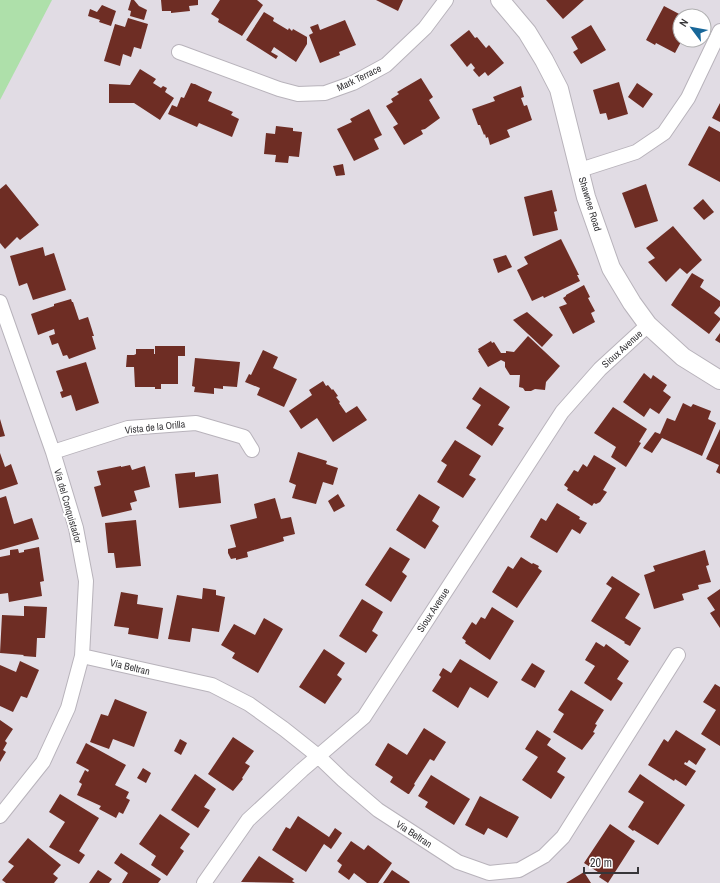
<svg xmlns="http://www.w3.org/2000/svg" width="720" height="883" font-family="'Archivo Narrow',sans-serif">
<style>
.green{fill:#aee0aa}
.building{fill:#6e2d24}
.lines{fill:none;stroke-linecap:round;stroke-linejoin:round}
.minor-casing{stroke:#b8b3bb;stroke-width:16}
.tertiary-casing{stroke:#b8b3bb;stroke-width:20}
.minor{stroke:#fff;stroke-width:14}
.tertiary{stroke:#fff;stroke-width:18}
.labels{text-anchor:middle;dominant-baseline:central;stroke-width:4;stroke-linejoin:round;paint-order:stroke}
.street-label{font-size:10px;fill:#373639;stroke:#fff}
</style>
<rect width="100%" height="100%" fill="#e1dce4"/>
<path class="green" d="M0,0H52L0,100Z"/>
<path class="building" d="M131,0H134L139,6L147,10L144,20L130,16L131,11L128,10Z
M161,0H198V5L189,6L190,11L171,13V11H162Z
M220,0H257L263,5L242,36L218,22L219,19L211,14Z
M376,0H403L398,11Z
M546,0H584L563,19Z
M102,5L116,11L111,26L99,22L100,20L88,16L90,9L97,12Z
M664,6L683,16H680V40H682L675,53L656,43L655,45L646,40Z
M264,12L274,18L273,21L288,30L289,28L292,31L293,29L307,37V44L296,62L274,47L271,52L278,56L276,59L246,40Z
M128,18L148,24L141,49L134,47L131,57L123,54L120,66L104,61L115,24L125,27Z
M345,20L356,45L339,52L340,55L320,63L309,35L313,33L310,27L318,24L320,30Z
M591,25L606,50L581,64L573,52L578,49L571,37Z
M469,30L475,38L477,37L486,48L489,45L504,63L488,76L485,72L479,77L473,70L475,68L471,63L467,67L450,45Z
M140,69L156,79L153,83L161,88L163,86L167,88L165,92L174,98L160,120L134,103H109V84L130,85Z
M421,78L433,97L429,100L440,118L425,129L421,130L423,134L404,145L393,127L398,124L386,106L393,102L391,99L399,94L397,92Z
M619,82L628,114L608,120L606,113L600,114L593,90Z
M191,83L194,84H195L201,87L212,92L208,101L233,112L231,115L239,119L232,137L199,123L197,127L168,114L172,105L177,107L181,97L184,98Z
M637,83L653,94L643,108L628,97Z
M521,86L524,97L521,98L524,106L527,105L532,120L507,130L510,137L490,145L488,137L486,138L485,134L484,135L480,125H478L472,109L495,101L493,97Z
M720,103V122L712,118Z
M369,109L382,135L374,139L379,149L354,161L337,129L352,122L350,119Z
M276,126L293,128V131L302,132L299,157L289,156L288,163L275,162L276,155L264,154L266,133L275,134Z
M709,126L720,132V182L688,165Z
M343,164L345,175L336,176L333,166Z
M6,184L39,225L20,240L17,237L5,249L0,243V189Z
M646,184L658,221L635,228L622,193Z
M552,190L557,211L554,212L558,230L533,236L524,197Z
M703,199L714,212L704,220L693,208Z
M673,226L702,260L687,274L680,268L666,282L648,262L655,258L646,248Z
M561,239L579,275H577L580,281L544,298L543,296L532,301L517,270L528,264L524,257Z
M43,247L45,256L54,253L66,290L33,300L27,283L19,286L10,256Z
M506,255L512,267L498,273L493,259Z
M692,273L704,280L700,287L720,301V306L714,313L720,318V320L709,334L671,305Z
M584,285L590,297L588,298L595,311L591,313L595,322L573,334L559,307L567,304L563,298L566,296V295Z
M71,299L72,302H73L79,320L88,317L94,336H92L96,349L69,359L67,355L63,356L58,343L52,345L49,336L55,334L54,329L38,335L31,314L54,306V304Z
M527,312L553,335L542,347L513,320Z
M720,333V343L715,340Z
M528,336L560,366L546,382L545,390L535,389L531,391H525L523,388L519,387L520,375H510L505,367V362L501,360L488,367L478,351H479L478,349L491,341L492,343L494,342L501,353H506V351L514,352Z
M155,346H185V356H178V384H161V389H155V387H135L134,367H126L127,355H134L136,354V349H154V354H155Z
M263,350L278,357L273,368L297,379L284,407L257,395L260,388L245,382L249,374L251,375Z
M195,358L240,362L237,387L223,386V389L214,388V394L194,392L195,387L192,386Z
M86,362L99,403L76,411L71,395L62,398L60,392L63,391L56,371Z
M644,373L651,379L653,375L667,385L663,391L671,397L659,414L650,408L644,417L623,402Z
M323,381L326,386L328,385L332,390L333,389L338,396L336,397L340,402L339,403L346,413L357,406L367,420L333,442L317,418L301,429L289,411L312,395L309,390Z
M480,387L510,407L498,425L504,428L492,446L466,428L481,405L472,399Z
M683,403L691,407L693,404L711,411L708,419L716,423L702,456L662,438L652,453L643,448L655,432L660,434L667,418L675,421Z
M613,407L647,429L639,442L641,443L626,467L611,457L616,447L594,433Z
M0,419L5,436L0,437Z
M720,429V474L716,472L719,465L706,459Z
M455,440L481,456L469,475L476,479L463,498L437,482L447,465L441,461Z
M298,452L327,461L326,464L338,468L333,485L323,482L316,504L292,498L296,485L289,482Z
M0,453L5,467L11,464L18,484L0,490Z
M594,455L616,468L603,490L607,492L600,502L596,504L594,503L592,506L567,490L568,488L564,485L574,470L578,472L583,464L587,467Z
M130,465L132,470L145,466L150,487L134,491L137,501L130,503L132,510L102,517L94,487L101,485L97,471L121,466V467Z
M195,472V477L218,474L221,503L179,508L175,474Z
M338,494L345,506L334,512L328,501Z
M419,494L440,507L432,521L439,526L425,549L396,530Z
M6,496L14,524L32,518L39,539L0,550V498Z
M275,498L281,519L291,517L295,534L283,537L284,541L247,552L248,557L236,560V558L231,559L228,553V549L236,547L230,525L257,518L254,504Z
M557,503L580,517L579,519L587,523L580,534L572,529L557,553L530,537L541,518L546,521Z
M136,520L141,566L116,568L114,553H108L105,523Z
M39,547L44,581L40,582L42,596L9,602L8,593L0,594V557L10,555V550L18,549L19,553L24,552V550Z
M390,547L410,559L402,572L407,576L391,602L365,585Z
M705,550L709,565L706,566L711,582L698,585L699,589L682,594L684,600L654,609L644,575L655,571L653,566Z
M521,557L532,564L533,563L539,566L538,568L542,571L517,608L492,592L508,566L513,569Z
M612,576L640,594L625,618L641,628L630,646L624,643L625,642L591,621L612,588L606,584Z
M203,588L216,590V595L225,597L219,632L192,628L190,642L168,639L177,595L202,599Z
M720,589V628L710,613L715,610L707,598Z
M121,592L138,595L137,604L163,608L158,639L128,634L129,628L114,626Z
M362,599L383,612L372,631L378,635L366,653L339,636Z
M24,606L47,607L45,638H37L36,657L23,656L24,655L0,653L2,615L24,616Z
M492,607L514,621L490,660L465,643L466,641L462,638L472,622L476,625L481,617L485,619Z
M264,618L283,629L258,673L232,658L235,653L221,645L234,624L255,635Z
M596,642L604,647L606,644L629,661L617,679L623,683L611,701L584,683L595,666L585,660Z
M324,649L345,663L337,675L342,679L325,704L299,687Z
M460,659L498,682L488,698L470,687L458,708L432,691L441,677L439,675L443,668L451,673Z
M20,661L39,670L27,698L21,696L13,712L0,706V665L16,672Z
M532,663L545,671L535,688L521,680Z
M715,684L720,687V746L701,734L716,710L703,702Z
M571,690L604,710L595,724L597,725L593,732L595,733L582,750L553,732L564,714L558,710Z
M115,699L147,712L134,747L113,739L109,749L90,742L101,714L108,716Z
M0,720L13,729L5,741L7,743L3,750L6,752L0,762Z
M424,728L446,742L434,761L430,759L414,784L415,785L409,794H408L390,782L393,777L375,765L388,743L407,755Z
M537,730L551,739L547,745L566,758L557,772L565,777L551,799L522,780L538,757L525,749Z
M676,730L706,749L696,765L689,760L687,763L685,762L684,764L696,771L686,786L675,779L674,781L648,765L664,739L668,742Z
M233,737L254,751L245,763L250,766L242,778L243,779L233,791L208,774Z
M180,739L187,743L181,755L174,751Z
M86,743L126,765L115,785L129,792L126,798L130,800L123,814L119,812L116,818L99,809L101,806L77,795L82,784L79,782L85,770L88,772L89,770L76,763Z
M143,768L151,773L146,783L137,778Z
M195,774L216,789L204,807L210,810L198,828L171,810Z
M640,774L685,805L658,845L634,830L633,831L628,827L644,802L628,792Z
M431,775L470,799L454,825L425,807L428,802L418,796Z
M60,794L99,818L79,851L85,855L79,864L49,847L65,822L49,812Z
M480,796L519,817L507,838L488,828L484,835L465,825Z
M160,814L190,834L180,848L184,851L167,876L151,865L156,856L139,844Z
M298,816L329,837L335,828L342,833L331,849L324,844L306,872L272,850L286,827L290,829Z
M610,824L635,841L608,883L599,877L601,874L584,863Z
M28,838L61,865L53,874L58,878L54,883H6L2,880L14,866L8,862Z
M351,841L364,850L368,845L392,863L378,883H367L354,873L349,880L338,872L342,865L337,861Z
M121,853L161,879L158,883H122L128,873L114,863Z
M259,856L294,879L292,881L295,883L241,882Z
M98,870L112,879L109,883H89Z
M392,870L410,882L409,883H383Z
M584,872L591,883H566Z"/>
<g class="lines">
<defs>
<path id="minor" d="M179,52L279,89L298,94L325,93L353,83L386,65L425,28L446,0
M580,170L636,152L664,133L688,98L720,31
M0,302L53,452L76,528L86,581L82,656L68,708L43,762L0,816
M53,452L128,428L196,423L244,437L252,450
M82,656L212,685L249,704L284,729L318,756L343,780L378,810L458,862L489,873L519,870L544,856L563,837L678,655
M204,883L248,820L302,770L364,717L562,412L600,369L648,325"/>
<path id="tertiary" d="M500,0L527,32L544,60L559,89L586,197L611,268L632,303L648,325L683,357L720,380"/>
</defs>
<use href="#minor" class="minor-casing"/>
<use href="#tertiary" class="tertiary-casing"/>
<use href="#minor" class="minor"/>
<use href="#tertiary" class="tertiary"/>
</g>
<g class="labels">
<g class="street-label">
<text transform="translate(359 78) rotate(-26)">Mark Terrace</text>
<text transform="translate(590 204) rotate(73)">Shawnee Road</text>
<text transform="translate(622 349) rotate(-42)">Sioux Avenue</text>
<text transform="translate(155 427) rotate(-6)">Vista de la Orilla</text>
<text transform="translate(68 506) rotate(74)">Via del Conquistador</text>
<text transform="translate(433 610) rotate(-57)">Sioux Avenue</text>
<text transform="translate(130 667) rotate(13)">Via Beltran</text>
<text transform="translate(414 834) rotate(33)">Via Beltran</text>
</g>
</g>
<g transform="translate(692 28) rotate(302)"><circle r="19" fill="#ffffff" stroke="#afafb0"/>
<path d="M0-3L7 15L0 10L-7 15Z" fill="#186799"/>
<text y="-6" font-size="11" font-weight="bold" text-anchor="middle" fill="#373639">N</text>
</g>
<path d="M584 867v6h54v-6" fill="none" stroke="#373639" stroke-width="2"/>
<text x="590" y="867" font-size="12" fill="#373639" stroke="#ffffff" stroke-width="3" paint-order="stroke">20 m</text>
</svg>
